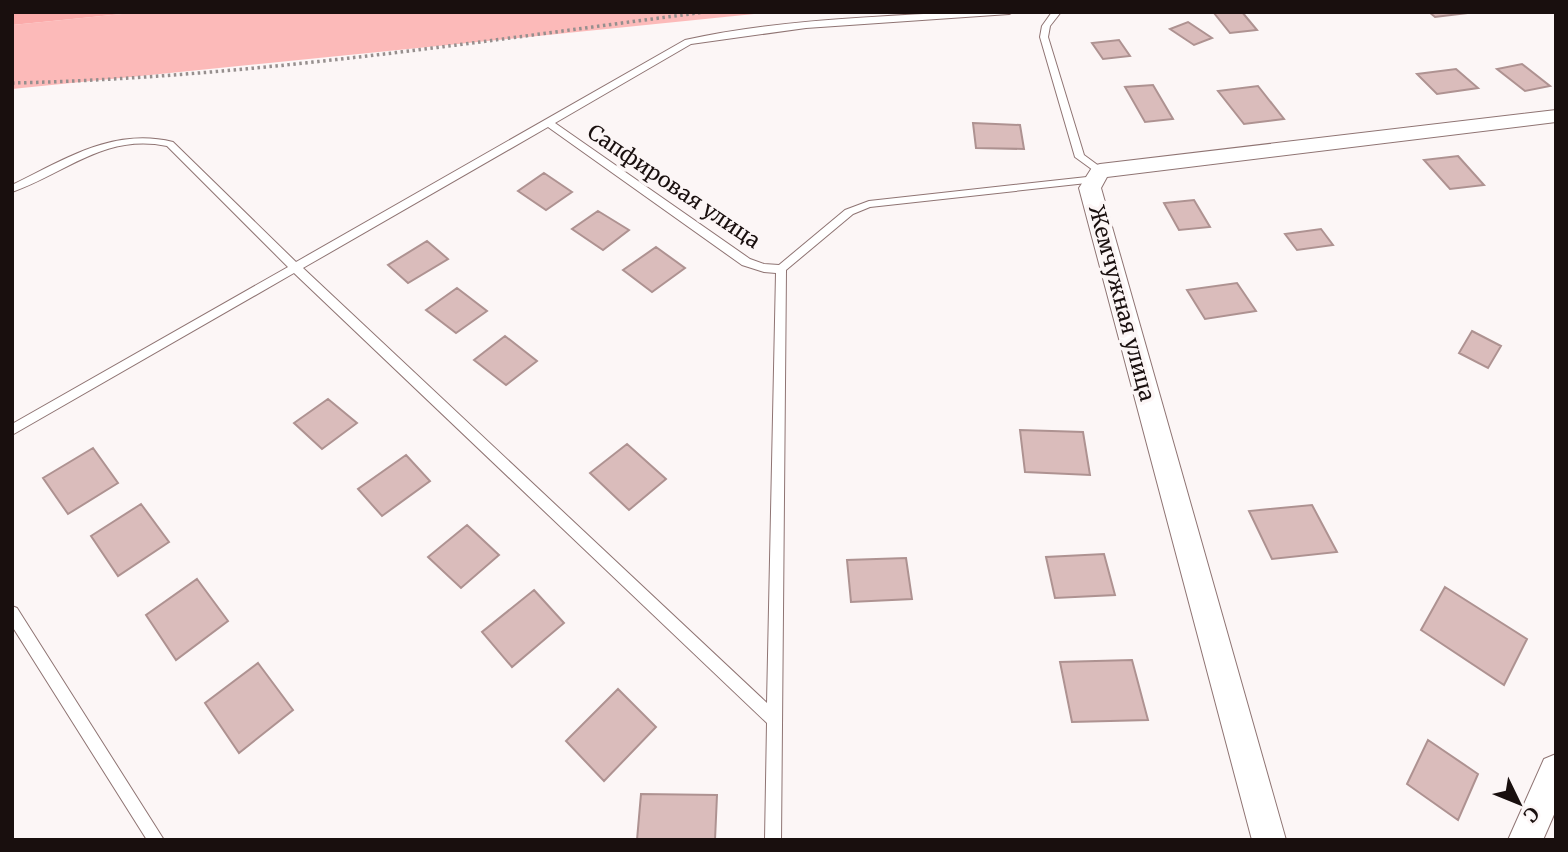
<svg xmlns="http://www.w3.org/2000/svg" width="1568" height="852" font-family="Merriweather,serif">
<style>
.green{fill:#fcbab9}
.forest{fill:#fbabaa}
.building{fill:#dabcbb;stroke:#ae9291;stroke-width:2}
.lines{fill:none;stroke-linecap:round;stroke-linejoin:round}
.lane-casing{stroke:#8f7473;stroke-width:2}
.street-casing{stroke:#8f7473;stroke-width:2}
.path{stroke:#968f8e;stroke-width:3.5;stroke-dasharray:2.5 3.5;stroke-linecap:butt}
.lane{fill:#fff;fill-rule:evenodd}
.street{fill:#fff;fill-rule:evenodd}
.labels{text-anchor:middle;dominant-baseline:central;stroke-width:7;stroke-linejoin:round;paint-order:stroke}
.street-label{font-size:21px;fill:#190f0e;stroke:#fcf6f6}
</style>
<rect width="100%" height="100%" fill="#fcf6f6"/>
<path class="green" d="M142,12H774L12,89V25Z"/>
<path class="forest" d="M12,12H142L12,25Z"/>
<path class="building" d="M1242,12L1257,30L1230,33L1214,13Z
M1429,12H1476L1435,17Z
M1188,22L1212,38L1194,45L1170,29Z
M1119,40L1130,56L1103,59L1092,43Z
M1522,64L1550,86L1525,91L1497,69Z
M1456,69L1478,88L1437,94L1417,74Z
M1153,85L1173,119L1145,122L1125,87Z
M1258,86L1284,119L1244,124L1218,91Z
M973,123L1020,125L1024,149L976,148Z
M1458,156L1484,185L1450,189L1424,160Z
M544,173L572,192L546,210L518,191Z
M1194,200L1210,227L1179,230L1164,203Z
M598,211L629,230L603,250L572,229Z
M1321,229L1333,245L1297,250L1285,234Z
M427,241L448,259L408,283L388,265Z
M656,247L685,268L652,292L623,270Z
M1237,283L1256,311L1205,319L1187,290Z
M457,288L487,311L456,333L426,310Z
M1472,331L1501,346L1488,368L1459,353Z
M505,336L537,361L506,385L474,360Z
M328,399L357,423L322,449L294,423Z
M1020,430L1083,432L1090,475L1025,472Z
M627,444L666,479L629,510L590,473Z
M93,448L118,483L68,514L43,478Z
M406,455L430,481L382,516L358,489Z
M141,504L169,542L118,576L91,536Z
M1312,505L1337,552L1272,559L1249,511Z
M467,525L499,555L461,588L428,557Z
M1104,554L1115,595L1055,598L1046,557Z
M906,558L912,599L851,602L847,560Z
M197,579L228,621L176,660L146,615Z
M1445,587L1527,639L1504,685L1421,630Z
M534,590L564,623L512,667L482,632Z
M1132,660L1148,720L1072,722L1060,662Z
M258,663L293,710L239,753L205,703Z
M618,689L656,727L604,781L566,741Z
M1428,740L1478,774L1458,820L1407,784Z
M641,794L717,795L715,840H637Z"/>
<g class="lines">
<defs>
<path id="lane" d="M964,12H1013L1009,14L806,28L691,44L555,123L750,259L764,264L779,265L845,210L869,201L1096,176L1101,179L1096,182L870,207L853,214L786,270L781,840H765L767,723L294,273L12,435V424L288,267L167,146C105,133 66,173 12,192V185C64,160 113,127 173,142L296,262L685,40C776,20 871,17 964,12ZM548,127L742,265L764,272L776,273L767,703L303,268Z
M1052,12H1061L1050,26L1048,37L1084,155L1103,169V173H1097L1075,157L1040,37L1042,26Z
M12,606L17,608L164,840H147L12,626Z"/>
<path id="street" d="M1556,110V122L1107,177L1101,188L1286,840H1252L1079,188L1093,166L1100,164Z
M1556,754V810L1543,840H1508L1544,759Z"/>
</defs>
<use href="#lane" class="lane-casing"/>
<use href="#street" class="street-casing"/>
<path class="path" d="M12,83C245,78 475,42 705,12"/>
<use href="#lane" class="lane"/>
<use href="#street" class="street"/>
</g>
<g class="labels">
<g class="street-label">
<text transform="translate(674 186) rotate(34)">Сапфировая улица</text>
<text transform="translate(1122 303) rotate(75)">Жемчужная улица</text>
</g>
</g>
<rect width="1568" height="852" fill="none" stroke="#190f0e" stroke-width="28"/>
<g transform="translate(1519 803) rotate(133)" stroke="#fcf6f6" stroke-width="5" paint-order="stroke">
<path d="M0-5L12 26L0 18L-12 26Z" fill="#190f0e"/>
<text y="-10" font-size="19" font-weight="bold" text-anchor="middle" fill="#190f0e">С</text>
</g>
</svg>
